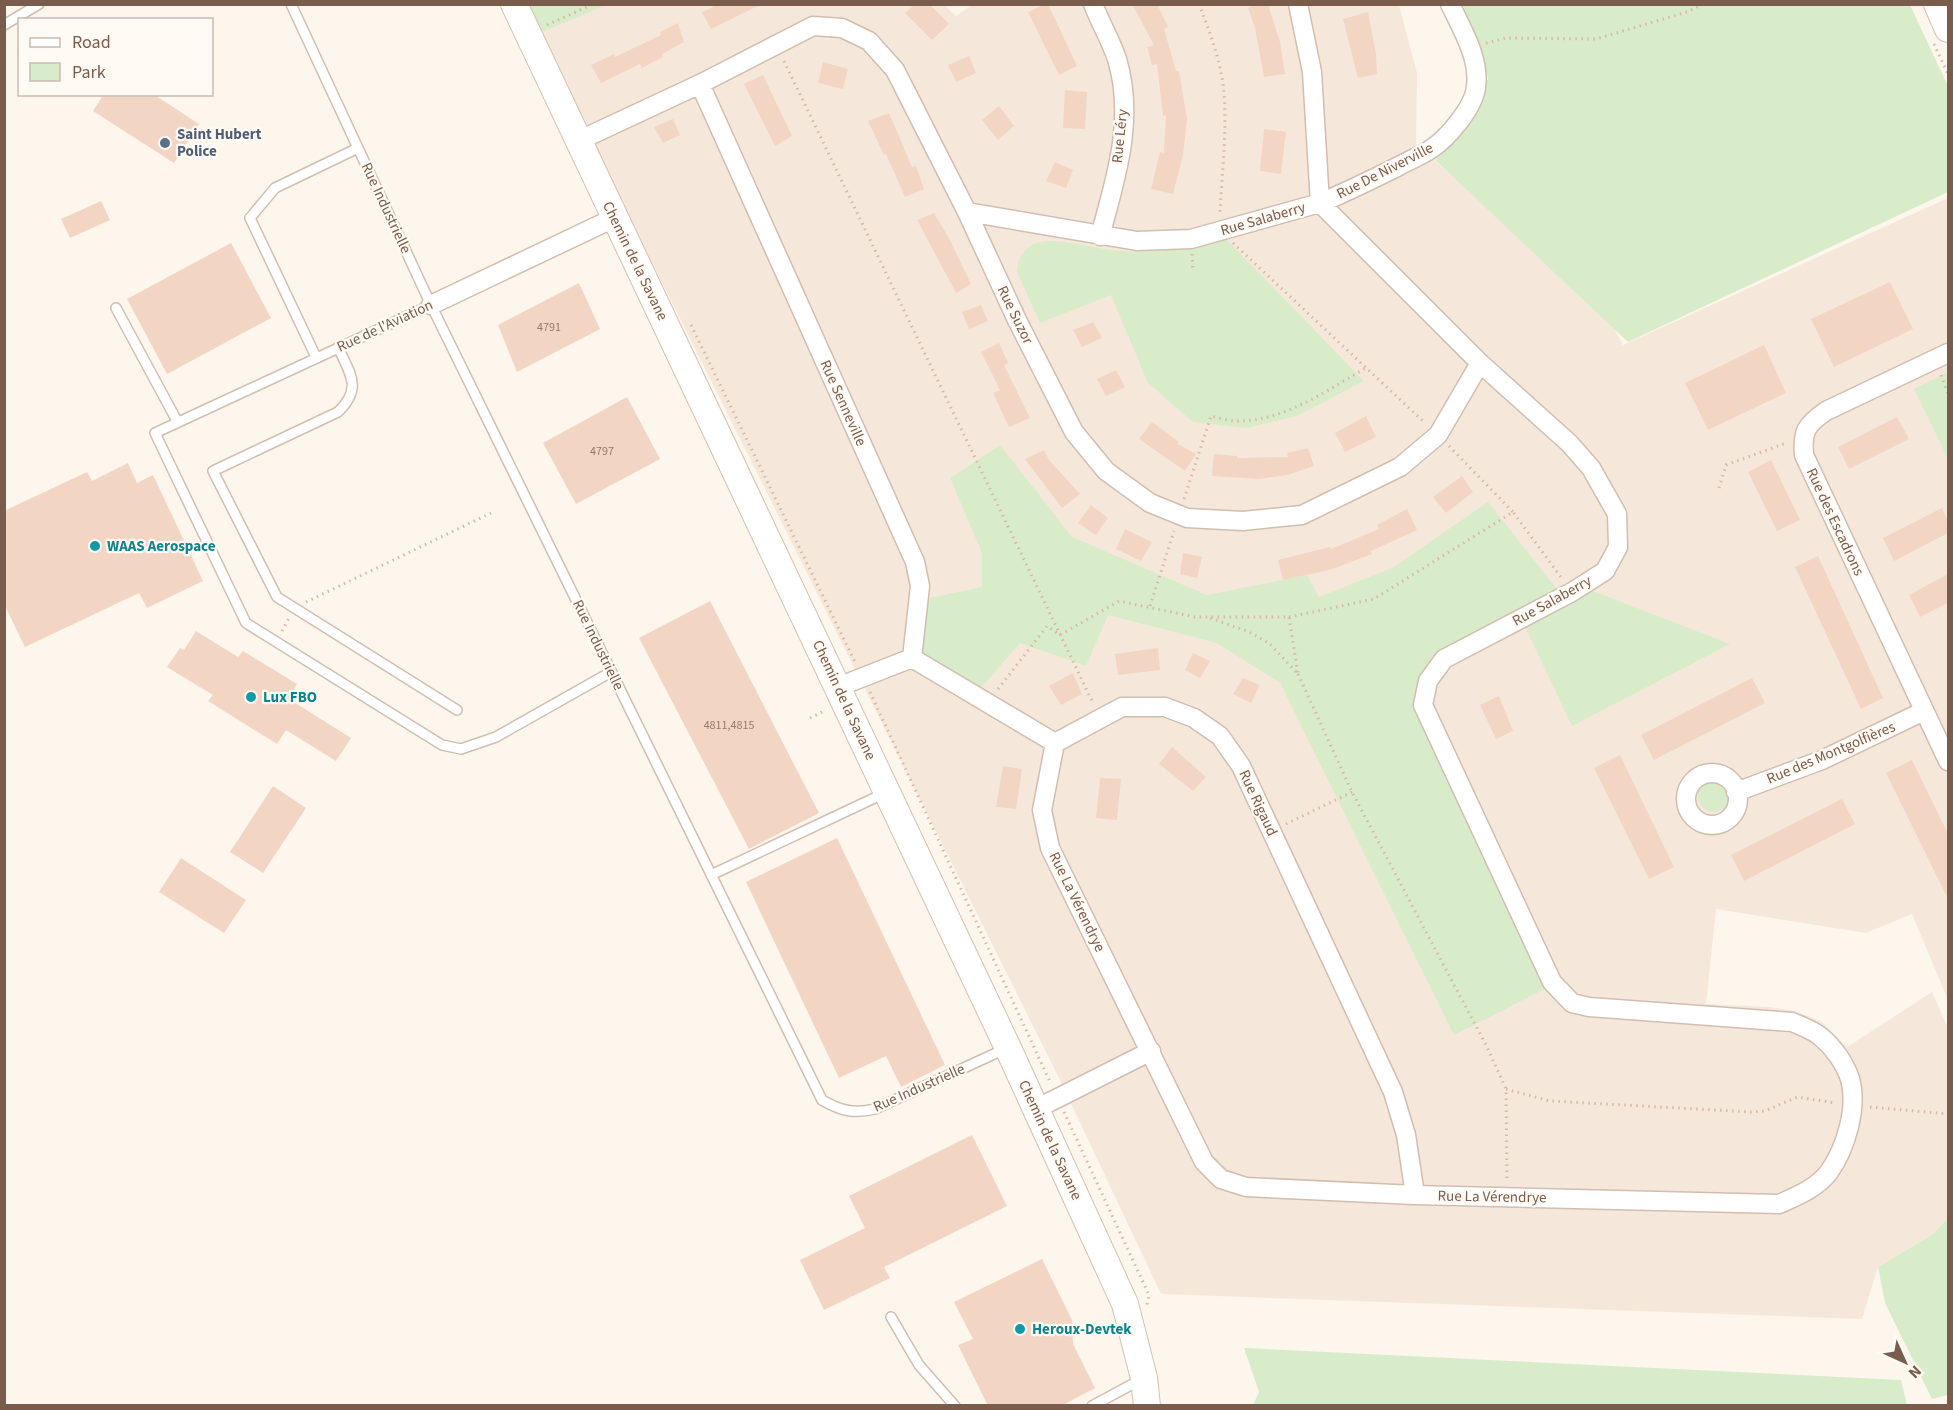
<svg xmlns="http://www.w3.org/2000/svg" width="1953" height="1410" font-family="'Source Sans 3',sans-serif">
<style>
.residential{fill:#f5e8da}
.green{fill:#d8ecc9}
.building{fill:#f3d5c3}
.lines{fill:none;stroke-linecap:round;stroke-linejoin:round}
.lane-casing{stroke:#d1beb0;stroke-width:12}
.street-casing{stroke:#d1beb0;stroke-width:21}
.secondary-casing{stroke:#d6c0b0;stroke-width:28}
.path{stroke:#d9b8a5;stroke-width:3;stroke-dasharray:1.5 4.5;stroke-linecap:butt}
.lane{stroke:#fff;stroke-width:9}
.street{stroke:#fff;stroke-width:18}
.secondary{stroke:#fff;stroke-width:26}
.service-dot{fill:#5c6f8a;stroke:#fffaf3;stroke-width:2}
.culture-dot{fill:#0f9aa8;stroke:#fffaf3;stroke-width:2}
.labels{text-anchor:middle;dominant-baseline:central;stroke-width:4.5;stroke-linejoin:round;paint-order:stroke}
.number-label{font-size:12px;fill:#987a6a}
.service-label{font-size:15px;font-weight:bold;fill:#4e5e75;stroke:#fffaf3;text-anchor:start}
.street-label{font-size:15px;fill:#7a5c4d;stroke:#fffaf3}
.culture-label{font-size:15px;font-weight:bold;fill:#0d838f;stroke:#fffaf3;text-anchor:start}
</style>
<rect width="100%" height="100%" fill="#fdf6ec"/>
<path class="residential" d="M606,4H943L956,16L973,4L1399,5L1417,73L1416,144L1606,313L1623,345L1948,198V1000L1912,914L1866,933L1716,909L1706,1004L1769,1007L1795,1011L1822,1022L1847,1047L1932,992L1948,1028V1218L1933,1234L1878,1267L1862,1319L1161,1294L1057,1074L538,34Z"/>
<path class="green" d="M524,5H606L538,34Z
M1463,5H1910L1948,86V192L1628,342L1434,159L1488,79Z
M1226,239L1364,381L1297,416L1246,428L1193,422L1148,383L1111,295L1040,323L1017,272C1017,259 1024,247 1037,243C1055,236 1098,250 1120,251C1156,253 1190,247 1226,239Z
M1948,372V459L1914,389Z
M1000,445L1072,537L1207,595L1307,575L1319,597L1392,568L1488,502L1560,593L1434,659L1417,708L1545,989L1454,1035L1280,683L1217,643L1108,615L1086,666L1020,643L981,688L913,647L925,599L982,587V553L950,478Z
M1593,591L1730,644L1572,726L1525,627Z
M1698 796a16 16 0 1 1 32 0a16 16 0 1 1-32 0Z
M1948,1218V1395L1932,1399L1885,1303L1878,1267L1933,1234Z
M1244,1348L1901,1380L1907,1405H1253L1259,1392Z"/>
<path class="building" d="M719,4H762L711,29L702,12Z
M915,4H929L949,24L932,40L905,13Z
M1045,4H1048L1077,66L1059,75L1028,12Z
M1132,4H1157L1168,27L1164,29L1176,71H1179L1187,119L1183,155L1173,194L1151,189L1160,152L1164,153L1166,115L1163,116L1157,64L1152,65L1147,47L1154,45Z
M1258,4H1268L1280,42L1285,74L1264,77L1255,28L1248,8Z
M1368,12L1376,54L1377,74L1358,78L1343,19Z
M678,23L684,42L662,54L663,57L642,68L640,64L601,83L591,65L614,54L615,57L661,35L660,32Z
M969,56L976,73L956,82L948,65Z
M823,62L848,69L843,89L818,83Z
M763,75L792,136L775,146L744,84Z
M1065,90L1087,92L1085,129L1063,128Z
M104,94H153L199,124L174,163L93,111Z
M999,106L1014,126L998,140L982,120Z
M889,113L912,167L916,166L924,189L905,197L886,154L884,155L868,121Z
M673,119L680,135L663,143L654,127Z
M1264,129L1286,132L1281,174L1260,171Z
M1055,162L1073,170L1066,188L1046,181Z
M101,201L110,220L70,238L61,219Z
M934,213L950,240L971,284L956,293L917,220Z
M231,243L271,318L167,374L127,299Z
M1890,282L1913,329L1834,367L1811,319Z
M579,283L600,329L517,372L498,325Z
M981,305L988,321L969,329L962,312Z
M1093,322L1102,338L1082,347L1073,330Z
M999,343L1008,363L1004,365L1030,418L1009,427L993,393L1000,390L981,352Z
M1764,345L1786,393L1708,430L1685,383Z
M1116,370L1125,387L1106,396L1097,379Z
M627,397L660,459L576,504L543,443Z
M1366,416L1376,437L1345,452L1335,433Z
M1897,417L1909,439L1849,469L1838,447Z
M1152,422L1179,442L1178,444L1196,454L1185,471L1139,439Z
M1308,448L1314,466L1287,475L1259,479L1212,476L1214,454L1237,456V458L1288,457L1287,453Z
M1044,450L1049,460L1080,494L1062,508L1025,459Z
M1771,460L1800,520L1777,531L1748,472Z
M128,463L137,483L153,475L203,581L147,608L139,593L25,647L4,604V511L87,472L92,481Z
M1462,476L1473,492L1446,513L1433,497Z
M1091,505L1108,518L1096,535L1078,523Z
M1942,508L1948,521V533L1894,561L1883,538Z
M1407,509L1417,530L1371,551L1372,554L1333,569L1283,580L1278,560L1330,547L1331,549L1379,529L1377,525Z
M1125,529L1152,542L1141,561L1116,549Z
M1183,553L1202,557L1197,578L1180,574Z
M1818,556L1883,698L1861,709L1795,567Z
M1948,574V603L1920,617L1909,595Z
M710,601L819,813L749,849L639,638Z
M196,631L238,657L243,651L297,684L289,699L351,738L336,761L286,730L277,744L208,701L213,695L167,667L180,648L184,650Z
M1158,648L1160,670L1118,675L1115,654Z
M1193,653L1210,661L1200,678L1185,670Z
M1073,673L1082,694L1061,705L1049,686Z
M1243,678L1260,685L1251,703L1233,694Z
M1752,678L1765,703L1654,760L1641,735Z
M1499,696L1513,731L1496,739L1480,705Z
M1172,747L1206,777L1193,791L1159,764Z
M1620,755L1674,867L1649,879L1594,768Z
M1912,760L1948,834V899L1886,773Z
M1003,766L1022,769L1016,809L996,807Z
M1100,778L1121,779L1117,820L1096,818Z
M273,786L306,808L263,873L230,852Z
M1842,799L1855,824L1744,881L1731,855Z
M837,838L945,1065L901,1087L886,1056L839,1078L746,882Z
M181,858L246,900L224,933L159,892Z
M972,1135L1007,1206L884,1267L890,1278L824,1310L800,1260L865,1228L849,1196Z
M1042,1259L1072,1320L1073,1344L1095,1388L1061,1406H988L958,1345L973,1339L954,1302Z"/>
<g class="lines">
<defs>
<path id="lane" d="M291,4L431,305L822,1100C841,1111 854,1114 875,1109L1007,1048
M4,25L39,4
M431,305L155,433L246,623L442,745L461,749L496,737L611,672
M116,308L177,421
M338,347C350,374 363,388 338,412L213,471L277,597L457,710
M316,357L250,218L275,188L358,148
M711,875L885,793
M891,1317L919,1365L955,1406
M1092,1406L1142,1379"/>
<path id="street" d="M1093,4C1100,22 1111,41 1117,59C1135,119 1116,178 1100,236
M1298,4L1312,72L1320,203C1347,192 1373,179 1399,166C1409,160 1421,156 1431,149C1448,138 1474,107 1476,87C1480,59 1462,29 1450,4
M700,84L915,562L920,586L912,658L838,687
M578,141L700,84L813,26L842,28L869,41L895,70L967,212L1017,320L1074,432L1106,471L1150,503L1187,518L1243,521L1302,515L1400,467L1438,435L1480,363
M967,212L1137,241L1191,239L1320,203L1480,363L1569,443L1591,468L1617,514L1618,547L1605,571L1572,592L1444,659L1428,681L1423,705L1552,982L1572,1003L1589,1007L1792,1022C1801,1026 1813,1030 1821,1037C1833,1047 1845,1063 1850,1079C1858,1107 1846,1148 1829,1172C1817,1188 1797,1196 1779,1204L1415,1195L1246,1187L1221,1179L1204,1162L1050,848L1042,810L1055,743
M431,305L614,218
M1948,353L1826,411C1806,425 1802,431 1804,455L1948,761
M912,658L1055,743L1122,707H1165L1194,718L1220,736L1241,766L1393,1092L1406,1135L1415,1195
M1686 799a26 26 0 1 1 52 0a26 26 0 1 1-52 0Z
M1736,792L1822,760L1924,711
M1036,1109L1151,1051"/>
<path id="secondary" d="M514,4L1008,1048L1125,1304L1144,1378L1147,1406
M1937,4L1948,29"/>
</defs>
<use href="#lane" class="lane-casing"/>
<use href="#street" class="street-casing"/>
<use href="#secondary" class="secondary-casing"/>
<path class="path" d="M1199,4C1209,30 1219,56 1223,84C1228,124 1222,171 1220,212
M547,25L593,4
M1486,43L1507,38L1596,39L1687,12L1703,4
M1934,44L1948,74
M784,61L1093,703
M1233,243L1425,423
M1192,254L1193,271
M691,325L855,662
M1941,375L1948,394
M1449,446L1513,512
M1719,488L1726,465L1786,443
M1184,499L1211,416C1219,418 1229,421 1238,421C1285,421 1327,390 1366,368
M306,602L491,513
M1150,606L1174,531
M1289,617L1374,599L1513,512L1563,580
M282,631L289,618
M1298,674L1352,792L1486,1045L1506,1089L1507,1181
M998,689L1047,626L1060,635L1119,601L1195,617H1289L1298,674L1269,643L1247,631L1207,617
M870,692L1051,1084
M810,718L826,710
M1286,824L1352,792
M1506,1089L1550,1101L1752,1112L1765,1111L1797,1097L1836,1103
M1870,1107L1948,1114
M1064,1112L1149,1295L1147,1305"/>
<use href="#lane" class="lane"/>
<use href="#street" class="street"/>
<use href="#secondary" class="secondary"/>
</g>
<circle class="service-dot" cx="165" cy="143" r="6"/>
<g class="culture-dot">
<circle cx="95" cy="546" r="6"/>
<circle cx="251" cy="697" r="6"/>
<circle cx="1020" cy="1329" r="6"/>
</g>
<g class="labels">
<g class="number-label">
<text x="549" y="327">4791</text>
<text x="602" y="451">4797</text>
<text x="729" y="725">4811,4815</text>
</g>
<g class="service-label">
<text x="177" y="134">Saint Hubert<tspan x="177" dy="17">Police</tspan></text>
</g>
<g class="street-label">
<text transform="translate(1120 136) rotate(-84)">Rue Léry</text>
<text transform="translate(1385 171) rotate(-27)">Rue De Niverville</text>
<text transform="translate(386 208) rotate(65)">Rue Industrielle</text>
<text transform="translate(1263 219) rotate(-16)">Rue Salaberry</text>
<text transform="translate(635 261) rotate(64)">Chemin de la Savane</text>
<text transform="translate(1015 315) rotate(64)">Rue Suzor</text>
<text transform="translate(385 326) rotate(-25)">Rue de l'Aviation</text>
<text transform="translate(843 403) rotate(66)">Rue Senneville</text>
<text transform="translate(1835 522) rotate(65)">Rue des Escadrons</text>
<text transform="translate(1552 601) rotate(-29)">Rue Salaberry</text>
<text transform="translate(598 645) rotate(64)">Rue Industrielle</text>
<text transform="translate(844 700) rotate(65)">Chemin de la Savane</text>
<text transform="translate(1831 753) rotate(-23)">Rue des Montgolfières</text>
<text transform="translate(1258 803) rotate(65)">Rue Rigaud</text>
<text transform="translate(1077 902) rotate(64)">Rue La Vérendrye</text>
<text transform="translate(919 1088) rotate(-24)">Rue Industrielle</text>
<text transform="translate(1050 1140) rotate(65)">Chemin de la Savane</text>
<text transform="translate(1492 1197) rotate(1)">Rue La Vérendrye</text>
</g>
<g class="culture-label">
<text x="107" y="546">WAAS Aerospace</text>
<text x="263" y="697">Lux FBO</text>
<text x="1032" y="1329">Heroux-Devtek</text>
</g>
</g>
<rect width="1953" height="1410" fill="none" stroke="#7a5c4d" stroke-width="12"/>
<rect x="18" y="18" width="195" height="78" fill="#fffaf3" stroke="#cabbb1" stroke-width="1.5"/>
<rect x="30" y="38" width="30" height="9" fill="#ffffff" stroke="#cabbb1" stroke-width="1.5"/>
<text x="72" y="48" font-size="18" fill="#7a5c4d">Road</text>
<rect x="30" y="63" width="30" height="18" fill="#d8ecc9" stroke="#cabbb1" stroke-width="1.5"/>
<text x="72" y="78" font-size="18" fill="#7a5c4d">Park</text>
<g transform="translate(1905 1362) rotate(135)" stroke="#fffaf3" stroke-width="4.5" paint-order="stroke">
<path d="M0-4.5L10 22L0 15L-10 22Z" fill="#7a5c4d"/>
<text y="-9" font-size="16" font-weight="bold" text-anchor="middle" fill="#7a5c4d">N</text>
</g>
</svg>
